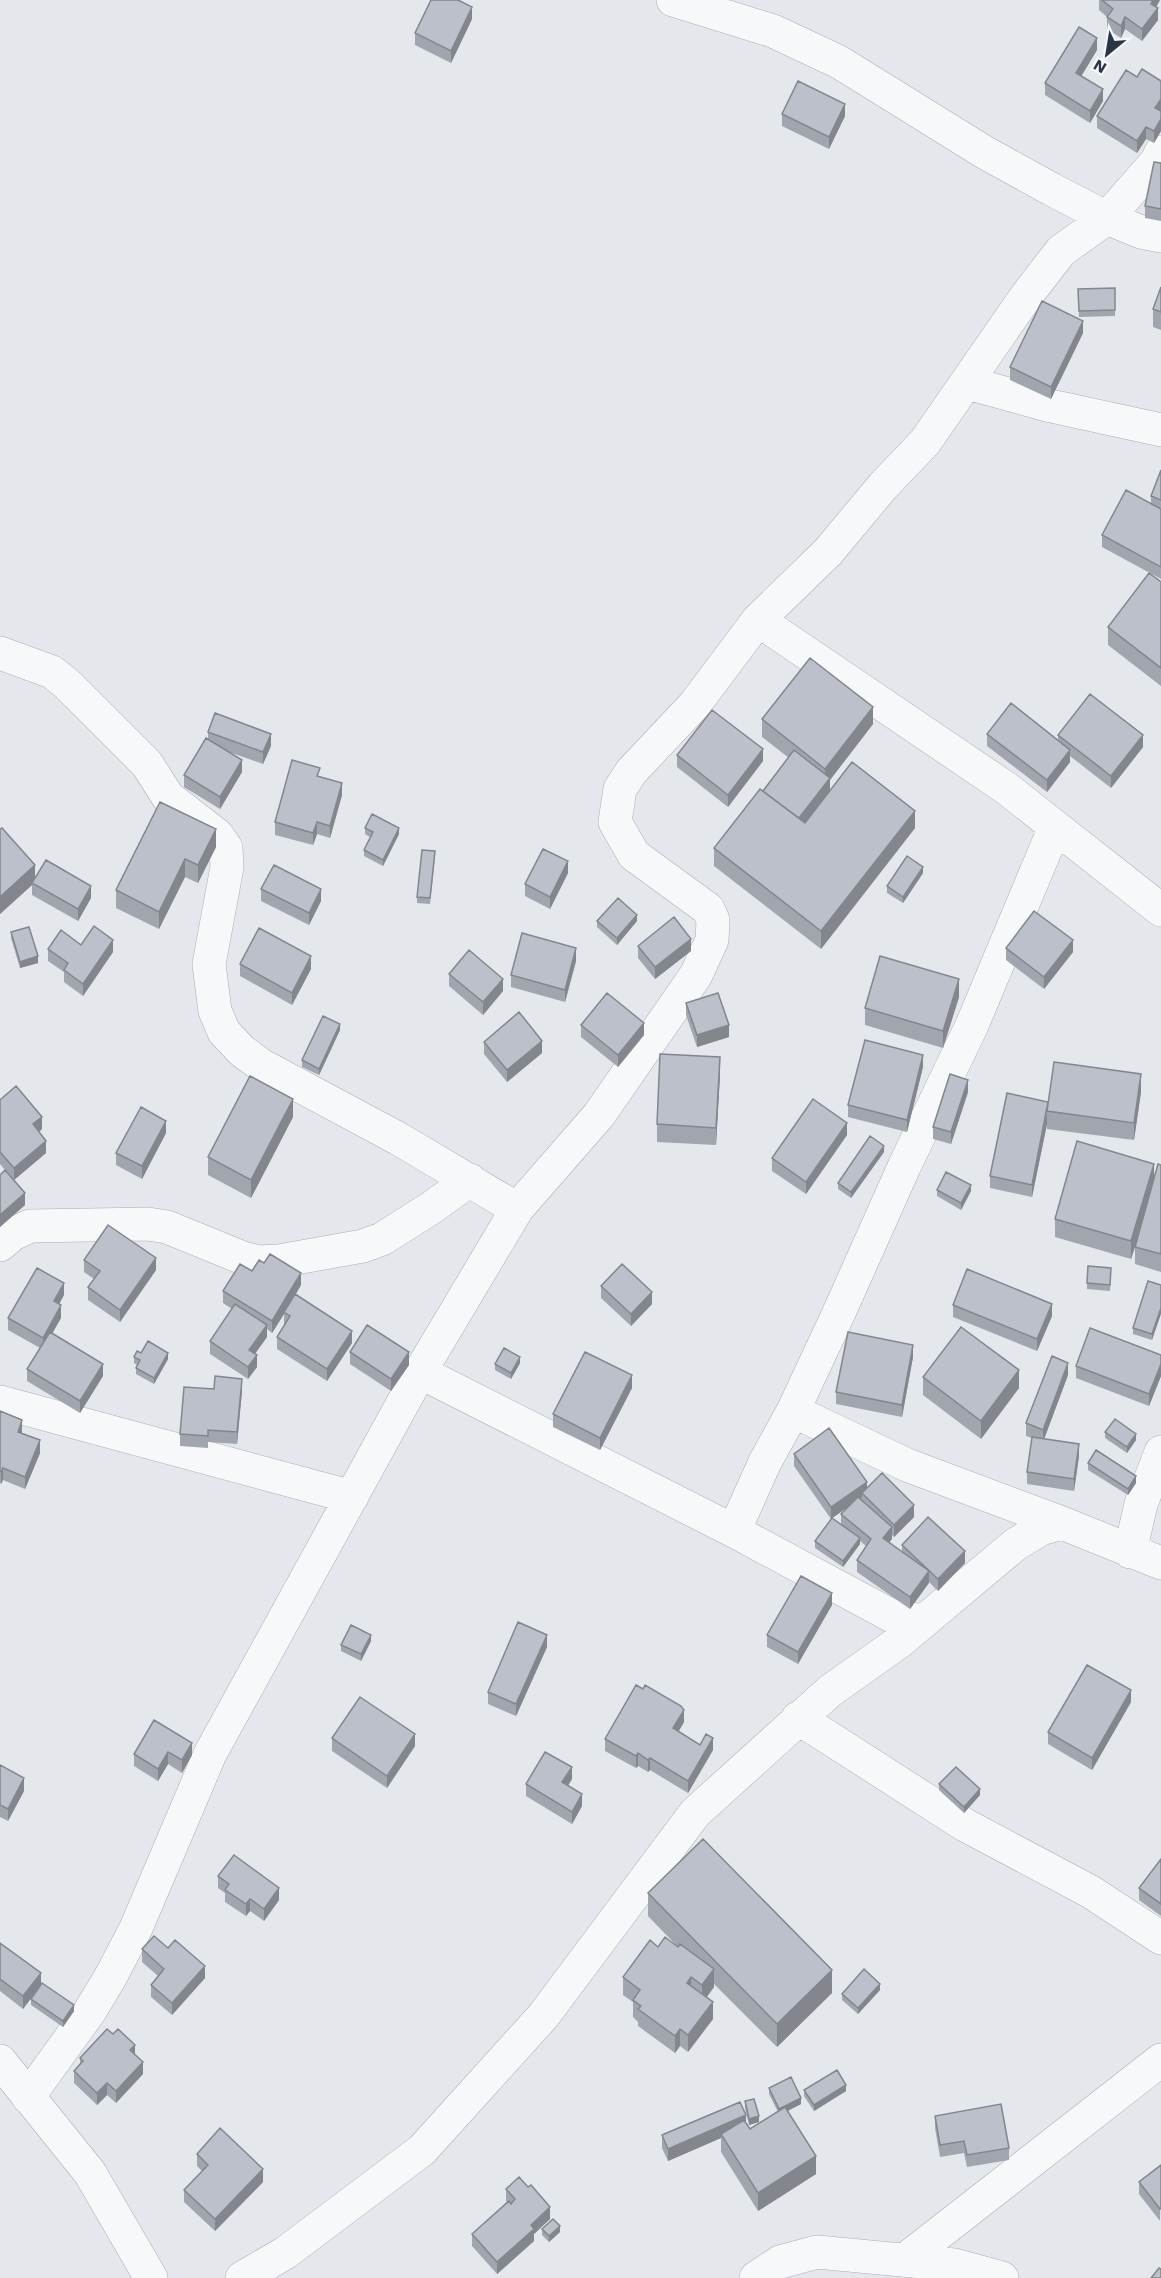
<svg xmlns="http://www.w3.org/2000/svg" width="1161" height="2278" font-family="'Work Sans',sans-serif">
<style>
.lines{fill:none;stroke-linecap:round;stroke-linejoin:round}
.minor-casing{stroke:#a9aeb7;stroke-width:34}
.minor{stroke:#f7f8fa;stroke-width:33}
.wall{fill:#a1a5ae;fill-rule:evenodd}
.shaded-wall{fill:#83868d}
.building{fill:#bbc0ca;stroke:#83868d;stroke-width:1.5}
</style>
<rect width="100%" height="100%" fill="#e4e7ec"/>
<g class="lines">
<defs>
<path id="minor" d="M673,0L773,31L839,62L984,152L1051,189L1107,218L1141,232L1161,236
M968,383L1051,406L1161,430
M758,620L1006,788L1161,910
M0,653L52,672L67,684L147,764L168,797L217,835L226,848L227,867L209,964L215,1011L224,1032L242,1051L261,1065L399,1139L517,1209
M0,1245L13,1234L30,1226L148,1224L167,1227L243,1258L259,1262L279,1261L363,1246L382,1239L431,1208L470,1180
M420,1372L734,1531L892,1616L924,1621
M0,1402L352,1497
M793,1411L907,1465L1062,1523
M734,1531L765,1462L793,1411L837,1317L904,1167L972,1025L1055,827
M1130,1552L1141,1504L1161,1452
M798,1718L965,1825L1091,1892L1161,1938
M0,2061L90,2173L151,2278
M28,2097L90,2011L111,1976L136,1928L210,1754L420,1372L517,1209L599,1115L696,975L712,940L713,920L708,909L634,855L615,822L620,789L631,772L695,704L758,620L828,552L883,486L925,442L1027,295L1061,251L1107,218L1157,161L1161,152
M906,2259L1161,2060
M242,2278L285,2253L422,2150L544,2015L695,1813L830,1691L899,1642L1016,1544L1041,1529L1062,1523L1161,1563
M756,2278L780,2262L817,2252L954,2265L1002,2278"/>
</defs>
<use href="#minor" class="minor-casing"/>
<use href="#minor" class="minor"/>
</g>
<path class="wall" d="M1099,0H1160L1156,7L1158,20L1142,41L1125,29L1121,38L1107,29V17L1099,10Z
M472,19L451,63L415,45V33Z
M1097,50L1081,76L1103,101L1090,123L1045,95V83Z
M1137,77L1161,81V131L1154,143L1146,139L1137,153L1097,128V116Z
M782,114L845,116L829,149L782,126Z
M1161,163V221L1145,218V206Z
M1161,287V330L1153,327V309Z
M1115,288V316L1079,317L1078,289Z
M1083,333L1051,399L1010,380V367Z
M1161,470V579L1102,547V535L1151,503V496Z
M1161,582V686L1108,645V627Z
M762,719L873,724L830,780V790L805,823L915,828L821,949L714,866V848L763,791L789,758L762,737Z
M208,732L271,746L263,764L229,752L242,772L220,809L184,787V775L208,739Z
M987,734L1058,741V735L1143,747L1111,788L1070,756V762L1047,792L987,746Z
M677,755L763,761L728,807L677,767Z
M320,776L342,795L330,838L317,834L313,845L275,835V822Z
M365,828L399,834L383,866L364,856V850L370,837L365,834Z
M0,829L35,878L91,898L78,921L32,895V885L0,914Z
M216,829V847L198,883L185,877L159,929L116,908V890Z
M435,858L430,904L417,903V897Z
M568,873L550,909L525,896V884Z
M923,873L903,903L887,893V886Z
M261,889L321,901L309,925L261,901Z
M597,921H637L617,945L597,927Z
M11,932L38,963L20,968L11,938Z
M81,945L113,952L83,996L64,982V972L48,961V949Z
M638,946L691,951L655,979L638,958Z
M1006,948L1073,952L1044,989L1006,960Z
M576,961L565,1002L511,987V975Z
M240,964L311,969L292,1005L240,976Z
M449,974L503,991L483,1015L449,986Z
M959,997L943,1048L865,1025V1008Z
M686,1003L729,1037L697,1047L686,1015Z
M581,1025L644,1035L618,1067L581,1037Z
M340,1030L319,1075L302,1067V1060Z
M484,1042L542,1053L507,1082L484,1054Z
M923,1067L907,1132L848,1117V1105Z
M720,1075L716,1145L657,1142V1124Z
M968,1092L951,1144L933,1139V1127Z
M1141,1092L1134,1140L1047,1129V1124L1032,1197L990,1188V1176L1048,1102Z
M0,1100L42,1129L39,1132L46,1153L14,1180L25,1205L0,1227V1175L5,1170L0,1164Z
M293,1117L251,1198L208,1175V1157Z
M166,1133L142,1179L116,1165V1153Z
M847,1135L806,1194L772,1171V1158Z
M884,1152L851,1198L838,1189V1183Z
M1161,1165V1272L1135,1264V1248L1131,1259L1055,1237V1219L1154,1177Z
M937,1190L971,1191L961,1210L937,1196Z
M84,1260L156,1270L120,1322L88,1300V1287L94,1279L84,1272Z
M252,1271L301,1285L296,1294L352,1343L327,1381L277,1349V1337L285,1324H284V1314L272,1333L267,1329V1337L255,1354L257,1367L248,1379L210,1354V1341L232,1309L223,1303V1291Z
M1111,1275L1110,1291L1087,1289V1283Z
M1161,1285L1152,1340L1133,1334V1328Z
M601,1286L652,1304L631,1326L601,1298Z
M64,1295L59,1304L61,1318L52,1333L103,1376L80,1413L27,1381V1369L40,1348L8,1330V1318Z
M953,1305L1052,1316L1037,1351L953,1317Z
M350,1352L409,1365L391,1391L350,1364Z
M141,1353L168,1359L154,1384L136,1374V1368L137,1365L134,1363V1357Z
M1161,1355V1376L1149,1406L1076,1378V1366Z
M913,1357L902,1417L836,1404V1392Z
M520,1363L511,1379L495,1370V1364Z
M1068,1375L1044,1439L1079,1456L1074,1491L1027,1484V1472L1032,1438L1026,1436V1423Z
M923,1377L1019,1388L981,1439L923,1395Z
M632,1388L600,1450L553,1427V1414Z
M242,1391L237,1444L208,1442V1448L180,1446V1434Z
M0,1411L22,1432V1434L40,1453L25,1489L3,1480L1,1484L0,1483Z
M1105,1432L1136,1440L1127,1453L1105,1438Z
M794,1454L867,1489L914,1517L894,1537L892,1535V1539L889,1542L902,1552V1545L965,1563L938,1591L929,1582L910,1609L857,1572V1560L866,1546L860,1541V1544L843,1567L815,1548V1541L831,1519L794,1466ZM847,1507L841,1514V1525L832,1518Z
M1088,1463L1136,1483L1128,1495L1088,1470Z
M832,1605L798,1664L767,1647V1635Z
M371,1641L361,1661L341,1651V1645Z
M547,1647L516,1716L488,1704V1692Z
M1131,1702L1092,1770L1048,1744V1732Z
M684,1722L678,1732L700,1745L713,1750L688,1793L650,1770L648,1772L638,1766L636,1768L605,1751V1739Z
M332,1738L415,1746L387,1788L332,1751Z
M192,1743V1755L182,1773L168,1764L158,1781L134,1766V1754Z
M0,1765L24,1791L8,1821L0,1817Z
M572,1779L568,1786L582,1806L572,1824L526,1796V1784Z
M939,1784L980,1795L964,1813L939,1790Z
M1161,1859V1916L1139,1900V1888Z
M218,1876L279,1900L264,1921L250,1911L246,1916L225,1902V1893L218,1888Z
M648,1893L832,1993L777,2047L714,1984V1987L707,1997L713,2019L688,2052L680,2046L675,2053L638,2026V2022L633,2017V2002L623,1995V1977L658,1947H678L648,1916Z
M0,1943L41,1985L74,2011L63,2027L31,2005V1999L38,1989L23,2009L0,1991Z
M142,1949L205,1978L172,2015L151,1997V1985L158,1976L142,1962Z
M880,1990L858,2014L842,2000V1994Z
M135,2054L143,2074L116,2103L107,2095L97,2105L74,2083V2071L80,2065V2058Z
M769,2088L801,2104L788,2111L816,2174L758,2211L721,2152V2138L668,2161L662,2148V2135L750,2129L778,2112L769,2094Z
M804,2090L846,2091L814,2111L804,2096Z
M745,2101L759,2122L749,2125L745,2108Z
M935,2116L1009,2148V2160L967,2167L964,2153L940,2157L935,2128Z
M197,2154L263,2182L215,2231L184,2202V2190L202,2171L197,2166Z
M1161,2165L1160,2221L1139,2194V2182Z
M528,2187L550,2219L534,2234V2241L497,2274L472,2246V2234L507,2202L506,2201V2189Z
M542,2229L560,2232L549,2242L542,2235Z"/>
<path class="shaded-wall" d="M1153,0H1160L1151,16V4Z
M472,7V19L451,63V51Z
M1158,8V20L1142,41V29Z
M1125,17V29L1121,38V26Z
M1097,38V50L1076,85V73Z
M1103,89V101L1090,123V111Z
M1161,99V111L1155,108Z
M845,104V116L829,149V137Z
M1161,119V131L1154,143V131Z
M1146,127V139L1137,153V141Z
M1083,321V333L1051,399V387Z
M873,707V724L830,780V790L796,834V822L825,784V769Z
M271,734V746L263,764V752Z
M1143,735V747L1111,788V776Z
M763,749V761L728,807V795Z
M1070,750V762L1047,792V780Z
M242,760V772L220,809V797Z
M342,783V795L330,838V826Z
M915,811V828L821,949V931Z
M317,822V834L313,845V833Z
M399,828V834L383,866V860Z
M216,829V847L198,883V865Z
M185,859V877L159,929V912Z
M568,861V873L550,909V897Z
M35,865V883H32V885L0,914V897Z
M923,867V873L903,903V897Z
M91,886V898L78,921V909Z
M321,889V901L309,925V913Z
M637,915V921L617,945V938Z
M691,939V951L655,979V967Z
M113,940V952L83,996V984Z
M1073,940V952L1044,989V977Z
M576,948V961L565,1002V990Z
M38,956V963L20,968V962Z
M311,956V969L292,1005V993Z
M503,979V991L483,1015V1002Z
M959,979V997L943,1048V1031Z
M644,1023V1035L618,1067V1055Z
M340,1024V1030L319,1075V1069Z
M729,1025V1037L697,1047V1035Z
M542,1041V1053L507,1082V1070Z
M923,1055V1067L907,1132V1120Z
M720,1057V1075L716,1145V1128Z
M1141,1074V1092L1134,1140V1123Z
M968,1080V1092L951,1144V1132Z
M293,1099V1117L251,1198V1180Z
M1047,1112V1124L1032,1197V1185Z
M42,1117V1129L33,1137V1124Z
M166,1121V1133L142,1179V1166Z
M847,1123V1135L806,1194V1182Z
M46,1141V1153L14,1180V1168Z
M884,1146V1152L851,1198V1192Z
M1154,1164V1181L1131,1259V1241Z
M971,1185V1191L961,1210V1203Z
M25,1193V1205L0,1227V1215Z
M156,1258V1270L120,1322V1310Z
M301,1273V1285L285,1312H284V1314L272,1333V1321Z
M64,1283V1295L54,1313V1301Z
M652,1292V1304L631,1326V1314Z
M1052,1304V1316L1037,1351V1339Z
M61,1305V1318L43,1350V1338Z
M1161,1308V1314L1152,1340V1334Z
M267,1325V1337L249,1362V1350Z
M352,1331V1343L327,1381V1369Z
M913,1345V1357L902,1417V1405Z
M409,1352V1365L391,1391V1379Z
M168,1353V1359L154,1384V1378Z
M257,1355V1367L248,1379V1367Z
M520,1357V1363L511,1379V1373Z
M1068,1363V1375L1043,1442V1430Z
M103,1364V1376L80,1413V1401Z
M1161,1364V1376L1149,1406V1394Z
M1019,1370V1388L981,1439V1421Z
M632,1375V1388L600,1450V1438Z
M242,1379V1391L237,1444V1432Z
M22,1420V1432L18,1444V1432Z
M1136,1434V1440L1127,1453V1447Z
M40,1440V1453L25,1489V1477Z
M1079,1444V1456L1074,1491V1479Z
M3,1468V1480L1,1484V1472Z
M1136,1476V1483L1128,1495V1489Z
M867,1482V1494L862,1493V1497L831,1519V1507Z
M914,1505V1517L894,1537V1525Z
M892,1527V1539L883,1550V1538Z
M860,1538V1544L843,1567V1561Z
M965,1551V1563L938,1591V1579Z
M929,1571V1583L910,1609V1597Z
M832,1593V1605L798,1664V1652Z
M371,1635V1641L361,1661V1654Z
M547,1635V1647L516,1716V1704Z
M1131,1690V1702L1092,1770V1758Z
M684,1710V1722L673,1741V1728Z
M415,1734V1746L387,1788V1776Z
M713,1738V1750L688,1793V1781Z
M192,1743V1755L182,1773V1760Z
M168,1752V1764L158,1781V1769Z
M638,1753V1766L636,1768V1756Z
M650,1758V1770L648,1772V1760Z
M572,1767V1779L562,1794V1782Z
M24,1778V1791L8,1821V1809Z
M980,1789V1795L964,1813V1807Z
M582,1794V1806L572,1824V1812Z
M279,1888V1900L264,1921V1909Z
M250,1899V1911L246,1916V1904Z
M205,1966V1978L172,2015V2003Z
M714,1969V1987L702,2003V1985Z
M832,1970V1993L777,2047V2024Z
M41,1973V1985L23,2009V1996Z
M691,1977V1995L687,1983Z
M880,1984V1990L858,2014V2008Z
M713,2002V2019L688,2052V2035Z
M74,2005V2011L63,2027V2021Z
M680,2029V2046L675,2053V2036Z
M135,2045V2057L130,2050Z
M143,2062V2074L116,2103V2091Z
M107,2083V2095L97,2105V2093Z
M846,2085V2091L814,2111V2105Z
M801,2098V2104L779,2115V2109Z
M746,2115V2127L721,2134V2138L668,2161V2149Z
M759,2116V2122L749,2125V2119Z
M816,2156V2174L758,2211V2193Z
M263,2169V2182L215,2231V2219Z
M550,2207V2219L534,2234V2241L497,2274V2262L531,2225Z
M560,2226V2232L549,2242V2236Z"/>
<path class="building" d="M431,0H458L472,7L451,51L415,33Z
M1102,0H1153L1151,4L1158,8L1142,29L1125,17L1121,26L1107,17L1113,9Z
M1079,27L1097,38L1076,73L1103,89L1090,111L1045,83Z
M1142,69L1161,81V99L1155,108L1161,111V119L1154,131L1146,127L1137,141L1097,116L1126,70L1137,77Z
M798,81L845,104L829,137L782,114Z
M1154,162L1161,163V209L1145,206Z
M1161,287V312L1153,309Z
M1115,288V310L1079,311L1078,289Z
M1042,301L1083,321L1051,387L1010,367Z
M1161,470V500L1151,496Z
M1126,490L1161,509V567L1102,535Z
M1149,573L1161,582V668L1108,627Z
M810,658L873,707L825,769L762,719Z
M1090,694L1143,735L1111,776L1058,735Z
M1011,703L1070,750L1047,780L987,734Z
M712,710L763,749L728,795L677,755Z
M215,713L271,734L263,752L208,732Z
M206,738L242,760L220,797L184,775Z
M794,750L830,778L799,818L763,791Z
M292,760L320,768L317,776L342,783L330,826L317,822L313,833L275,822Z
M852,762L915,811L821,931L714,848L760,789L805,823Z
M160,802L216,829L198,865L185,859L159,912L116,890Z
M372,814L399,828L383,860L364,850L373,832L365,828Z
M2,828L35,865L0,897V829Z
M543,849L568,861L550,897L525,884Z
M422,850L435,851L430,898L417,897Z
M907,856L923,867L903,897L887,886Z
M46,860L91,886L78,909L32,883Z
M274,865L321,889L309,913L261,889Z
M618,898L637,915L617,938L597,921Z
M1034,911L1073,940L1044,977L1006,948Z
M674,917L691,939L655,967L638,946Z
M94,926L113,940L83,984L64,970L68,963L48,949L61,930L81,945Z
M29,927L38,956L20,962L11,932Z
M259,928L311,956L292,993L240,964Z
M522,933L576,948L565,990L511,975Z
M469,950L503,979L483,1002L449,974Z
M880,956L959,979L943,1031L865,1008Z
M607,993L644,1023L618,1055L581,1025Z
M718,993L729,1025L697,1035L686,1003Z
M519,1012L542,1041L507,1070L484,1042Z
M323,1016L340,1024L319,1069L302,1060Z
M865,1040L923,1055L907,1120L848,1105Z
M660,1054L720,1057L716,1128L657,1124Z
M1054,1062L1141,1074L1134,1123L1047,1111Z
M950,1074L968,1080L951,1132L933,1127Z
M250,1076L293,1099L251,1180L208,1157Z
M16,1086L42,1117L33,1124L46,1141L14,1168L0,1152V1100Z
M1007,1093L1048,1102L1032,1185L990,1176Z
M813,1099L847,1123L806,1182L772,1158Z
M141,1107L166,1121L142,1166L116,1153Z
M870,1136L884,1146L851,1192L838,1183Z
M1077,1141L1154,1164L1131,1241L1055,1219Z
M1158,1164L1161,1165V1254L1135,1247Z
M5,1170L25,1193L0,1215V1175Z
M946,1172L971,1185L961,1203L937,1190Z
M108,1225L156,1258L120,1310L88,1287L100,1271L84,1260Z
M270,1254L301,1273L272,1321L223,1291L240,1264L252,1271L259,1260L264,1263Z
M622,1264L652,1292L631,1314L601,1286Z
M1088,1266L1111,1268L1110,1285L1087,1283Z
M37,1268L64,1283L54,1301L61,1305L43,1338L8,1318Z
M967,1269L1052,1304L1037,1339L953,1305Z
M1148,1281L1161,1285V1308L1152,1334L1133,1328Z
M295,1294L352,1331L327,1369L277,1337L290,1316L284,1312Z
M235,1304L267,1325L249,1350L257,1355L248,1367L210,1341Z
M367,1325L409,1352L391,1379L350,1352Z
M961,1327L1019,1370L981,1421L923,1377Z
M1090,1328L1161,1355V1364L1149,1394L1076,1366Z
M50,1332L103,1364L80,1401L27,1369Z
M848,1332L913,1345L902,1405L836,1392Z
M148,1341L168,1353L154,1378L136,1368L140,1360L134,1357L137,1351L141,1353Z
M504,1348L520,1357L511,1373L495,1364Z
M585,1352L632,1375L600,1438L553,1414Z
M1052,1356L1068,1363L1043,1430L1026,1423Z
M215,1376L242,1379L237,1432L208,1430V1436L180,1434L184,1387L214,1389Z
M0,1411L22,1420L18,1432L40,1440L25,1477L3,1468L1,1472L0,1471Z
M1115,1419L1136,1434L1127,1447L1105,1432Z
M829,1428L867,1482L831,1507L794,1454Z
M1032,1437L1079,1444L1074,1479L1027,1472Z
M1096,1450L1136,1476L1128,1489L1088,1463Z
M882,1473L914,1505L894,1525L862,1493Z
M858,1497L892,1527L883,1538L929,1571L910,1597L857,1560L871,1539L841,1514Z
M928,1517L965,1551L938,1579L902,1545Z
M832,1518L860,1538L843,1561L815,1541Z
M801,1576L832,1593L798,1652L767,1635Z
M518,1622L547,1635L516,1704L488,1692Z
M351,1625L371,1635L361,1654L341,1645Z
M1087,1665L1131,1690L1092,1758L1048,1732Z
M636,1685L643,1689L645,1685L681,1706L684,1710L673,1728L700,1745L706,1734L713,1738L688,1781L650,1758L648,1760L638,1753L636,1756L605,1739Z
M360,1697L415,1734L387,1776L332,1738Z
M154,1720L192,1743L182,1760L168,1752L158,1769L134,1754Z
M545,1752L572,1767L562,1782L582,1794L572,1812L526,1784Z
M0,1765L24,1778L8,1809L0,1805Z
M956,1767L980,1789L964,1807L939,1784Z
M703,1839L832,1970L777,2024L648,1893Z
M234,1855L279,1888L264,1909L250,1899L246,1904L225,1890L229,1884L218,1876Z
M1161,1859V1904L1139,1888Z
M154,1936L168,1948L175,1940L205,1966L172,2003L151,1985L164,1969L142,1949Z
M665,1937L678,1947L680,1944L714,1969L702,1985L691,1977L687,1983L713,2002L688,2035L680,2029L675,2036L638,2009L641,2006L633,2000L640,1990L623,1977L650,1940L658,1947Z
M0,1943L41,1973L23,1996L0,1979Z
M864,1969L880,1984L858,2008L842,1994Z
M42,1983L74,2005L63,2021L31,1999Z
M107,2029L113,2034L118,2029L135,2045L130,2050L143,2062L116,2091L107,2083L97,2093L74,2071L83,2061L80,2058Z
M837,2070L846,2085L814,2105L804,2090Z
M791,2077L801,2098L779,2109L769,2088Z
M754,2099L759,2116L749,2119L745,2101Z
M740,2102L746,2115L668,2149L662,2135Z
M1001,2104L1009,2148L967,2155L964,2141L940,2145L935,2116Z
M785,2107L816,2156L758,2193L721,2134L744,2120L750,2129Z
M220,2128L263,2169L215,2219L184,2190L208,2165L197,2154Z
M1161,2165V2208L1160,2209L1139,2182Z
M519,2177L528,2187L531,2185L550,2207L531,2225L534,2229L497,2262L472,2234L509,2201L511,2204L515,2199L506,2189Z
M553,2219L560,2226L549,2236L542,2229Z
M1159,2268L1161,2269V2278H1151Z"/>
<g transform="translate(1107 54) rotate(210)" stroke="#f4f6f9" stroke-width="4.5" paint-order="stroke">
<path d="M0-4.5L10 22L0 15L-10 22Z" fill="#2b3445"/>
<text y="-9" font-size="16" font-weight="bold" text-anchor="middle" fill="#2b3445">N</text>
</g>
</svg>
